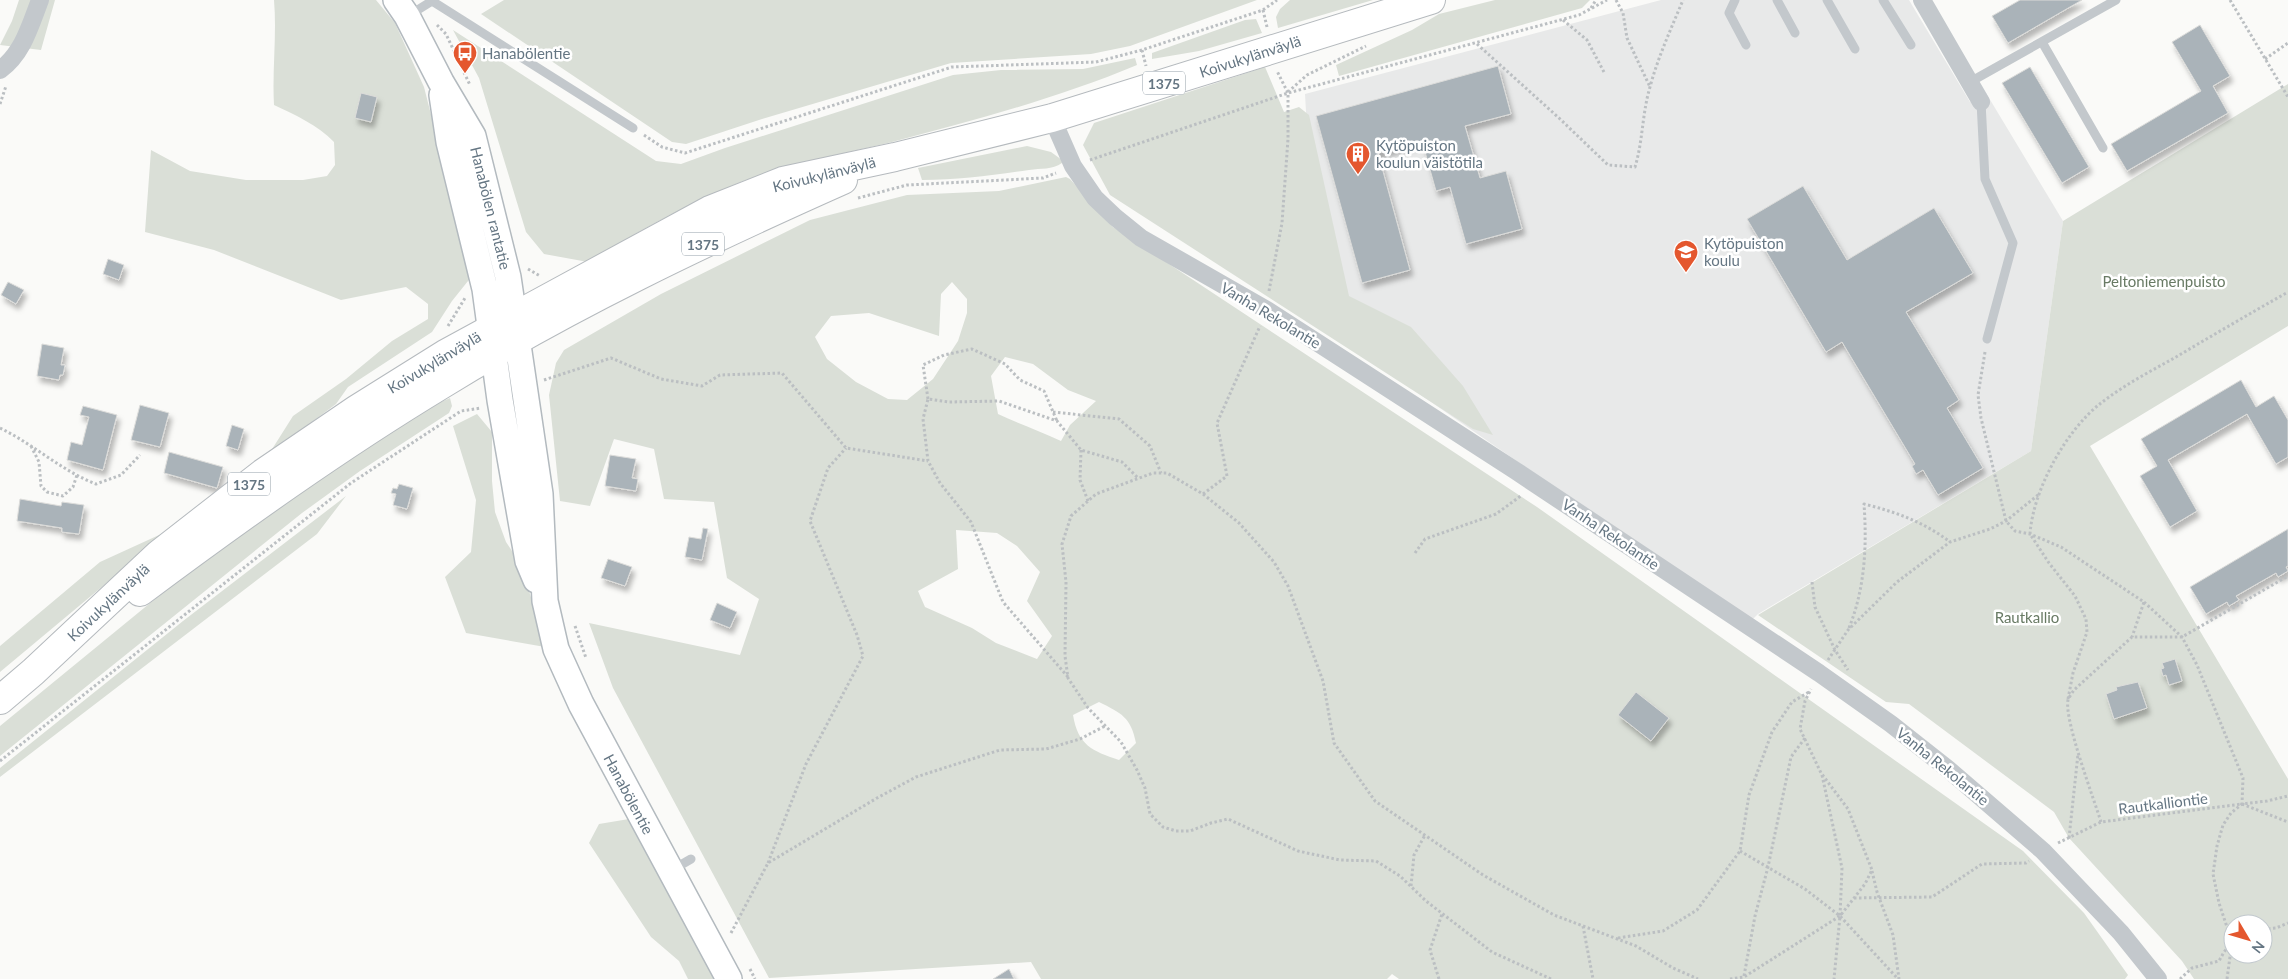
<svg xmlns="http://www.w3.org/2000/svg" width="2288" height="979" font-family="Lato,sans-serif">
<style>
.built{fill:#e8e9e9}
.green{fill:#dadfd7;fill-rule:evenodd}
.building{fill:#aab3b9;stroke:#dcdcda;filter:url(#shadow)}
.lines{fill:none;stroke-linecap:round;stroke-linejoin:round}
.secondary-casing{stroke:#b3babf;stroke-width:28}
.primary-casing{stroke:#b5babe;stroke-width:30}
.path{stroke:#bbbfc2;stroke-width:3;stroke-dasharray:2.5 2.5;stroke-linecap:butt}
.lane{stroke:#c3c8cc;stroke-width:9}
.street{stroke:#c3c8cc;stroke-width:18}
.secondary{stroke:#fff;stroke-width:25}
.primary{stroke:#fff;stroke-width:28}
.labels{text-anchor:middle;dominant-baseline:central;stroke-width:5;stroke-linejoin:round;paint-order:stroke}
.shield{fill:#fff;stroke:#939fa8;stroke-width:1}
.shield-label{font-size:14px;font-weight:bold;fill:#657683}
.poi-label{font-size:15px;fill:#657683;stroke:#fff;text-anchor:start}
.street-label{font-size:15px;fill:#657683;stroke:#fff}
.park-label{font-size:15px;fill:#687a64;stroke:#fff}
</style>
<defs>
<filter id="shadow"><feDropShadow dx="3" dy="5.5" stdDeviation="2.5" flood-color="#0004"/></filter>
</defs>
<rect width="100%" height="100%" fill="#fafaf8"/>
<path class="built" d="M1661,0H1909L1970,102L1986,93L2063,221L2031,451L1758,614L1750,622L1318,324L1305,94Z"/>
<path class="green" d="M19,0H55L41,50L0,45L12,21Z
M274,0H376L395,23L424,87L472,276L452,301L432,332L348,387L336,404L269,454L293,416L346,379L392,341L428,319V304L406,287L341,300L214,250L145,232L151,150L190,171L246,180H303L327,176L335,165L334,142C318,125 295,115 274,105C272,70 277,35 274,0Z
M504,0H1257L1130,46L1091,54L951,63L762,119L686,144L672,142L481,14Z
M1290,0H1373L1278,28L1276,17L1280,9Z
M1495,0H1590L1582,8L1339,76L1336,65L1412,30L1439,14Z
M1256,19L1262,33L1199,51L1152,59V53L1245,20Z
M453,30L656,161L681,164L725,148L953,75L1001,70L1083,69L1135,58L1137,65C1058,98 975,120 892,142C855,151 818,158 781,168C712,189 649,225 588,262L544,254L526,232L479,78Z
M1265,67L1284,112L1299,107L1309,115L1349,296L1411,327L1463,386L1493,435L1473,429L1110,195L1083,145L1094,123Z
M2288,84V326L2090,446L2288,779V979H2194L2182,961L2069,838L2054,812L1909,704L1886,702L1758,615L2031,451L2063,221ZM2233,924H2263V954H2233Z
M1027,146L1051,152L1062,160V163C1052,170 1041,168 1029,170C993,175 958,180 922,180L918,168Z
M1066,177L1070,179L1113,227L1537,507L2023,851L2084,913L2128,975L2125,979H1399L1392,974L1387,979H1041L1031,962L769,978L613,688L589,623L740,655L759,599L727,578L714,502L664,499L654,449L614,439L590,506L560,501L549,395L556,363L564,350L661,294L810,220L907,195L999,191ZM952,282L967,299V313L958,341L933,379L907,400L888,399L856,382L827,359L815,337L831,316L869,313L939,336L941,294ZM1005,357L1033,364L1068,390L1096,401L1070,425L1061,441C1040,431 1019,424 998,414L991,376ZM956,530L997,533L1017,546L1040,572L1027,601L1052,636L1037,659L996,643L972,628L925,607L918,591L958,569ZM1099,702C1121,713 1131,717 1136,743L1119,760C1092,751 1078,745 1073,715Z
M450,398L452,406L449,413L360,471L302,513L0,756V726L188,572L305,487L434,405Z
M477,414L492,432V481L495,512L506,542L522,566L545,647L466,633L445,577L471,552L476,500L453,426Z
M346,496L317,534L0,777V768L183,621Z
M170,530L0,672V646L100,562Z
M629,819L714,979H688L679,961L651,937L589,843L599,824Z"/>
<path class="building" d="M2020,0H2082L2008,43L1992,16Z
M2200,25L2230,76L2213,86L2228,113L2127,171L2111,144L2201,91L2172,42Z
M1498,66L1511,114L1465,126L1480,178L1506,171L1522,229L1466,244L1450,187L1436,191L1422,141L1378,153L1410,270L1362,283L1316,116Z
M2030,67L2089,167L2062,183L2002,83Z
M361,93L377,97L371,122L355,118Z
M1803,186L1847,260L1934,208L1973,273L1906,312L1959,400L1947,408L1983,468L1938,495L1923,470L1916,474L1912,466L1915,464L1842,342L1826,352L1747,219Z
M108,259L124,265L119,280L103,274Z
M8,282L24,290L16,304L1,295Z
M42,344L64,348L61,365H65L63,375H60L59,380L37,376Z
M2241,380L2256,407L2274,396L2288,420V457L2276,464L2247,414L2168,460L2197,511L2170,527L2140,476L2157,466L2141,439Z
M140,405L169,413L160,447L131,440Z
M83,406L117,415L103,470L67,460L71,442L82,445L89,417L80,415Z
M232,425L244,429L238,450L226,446Z
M169,452L223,467L217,488L164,473Z
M610,455L636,459L632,478L638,479L636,491L605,486Z
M399,484L413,488L407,509L393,505L396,494L391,493L393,488L397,489Z
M20,499L61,506L62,502L84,505L79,534L62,532V528L17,521Z
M703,528L708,529L702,560L685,557L689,537L701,539Z
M2288,529V566L2286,567L2288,571L2278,577L2276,573L2236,596L2239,600L2229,606L2227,602L2206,614L2190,587Z
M608,559L632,567L625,586L601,578Z
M717,603L737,612L730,628L710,620Z
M2175,659L2182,681L2169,685L2166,675L2163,676L2161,669L2164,668L2162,663Z
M2138,682L2147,708L2114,719L2106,694L2117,690L2116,687Z
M1636,692L1669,718L1651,741L1618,715Z
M1009,969L1014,979H993Z"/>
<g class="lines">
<defs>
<path id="secondary" d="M396,0L407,16L441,82L473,136L508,277L540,494L545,601L556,649L581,704L729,979
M442,95L449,142L485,289L500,400L528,561L536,580"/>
<path id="primary" d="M140,592C238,519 337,448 441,385C569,306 706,241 843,180
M0,700L33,672L159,554L263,473L357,409L445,354L710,210L783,181L895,157L1052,118L1431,0"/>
</defs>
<use href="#secondary" class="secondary-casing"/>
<use href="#primary" class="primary-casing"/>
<path class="path" d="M1616,0L1623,13L1627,38L1650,87
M2230,0L2288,97
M1591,8L1596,0
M1263,10L1267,27
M1563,20L1587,40L1605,74
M437,25L446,34L470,85
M1477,44L1559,118L1608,165L1635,167C1643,141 1642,114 1650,87C1658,57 1671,29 1683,0
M1142,50L1146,66
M2265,59L2288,43
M1288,92L1307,75L1366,46
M0,104L6,86
M644,135L662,147L685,153L952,67L1096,62L1142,50L1263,10L1277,0
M1090,160L1288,93L1579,15L1607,0
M858,198L907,185L1043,178L1056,173
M528,269L540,276
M1269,291L1282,223L1288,139V93L1277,71
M448,326L465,298
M1985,352L1978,395L1981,418L2006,521L2015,531L2030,534L2061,547L2144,602L2132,637
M544,380L611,358L661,379L702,386L720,375L782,373L846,448L928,461
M928,399L923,365L944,355L972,349L1005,364L1020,380L1044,391L1057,421
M1053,412L1119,419L1150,446L1161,473
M0,428C33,444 62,471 96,484L121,475L140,455
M31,446L39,462L41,486L47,492L63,496L73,487L77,475
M1081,450L1080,480L1088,501
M1203,494L1227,476L1217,423L1260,326
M1415,553L1425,539L1496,514L1522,495
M1812,582L1815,607L1835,650L1848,670
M2144,602L2182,637L2197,665L2243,778L2242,804
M575,626L586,658
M1849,628C1865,588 1867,546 1864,504C1896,512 1924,522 1950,542
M1828,660L1848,630L1897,582L1950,542L1990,529L2006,521L2038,495
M1068,677L1003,602L971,522L940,483L928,461L923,419L928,399L949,402L999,401L1057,421L1081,450L1122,462L1138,478
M2068,699L2073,673L2087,632L2086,619L2075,596L2049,563L2030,534C2033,490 2066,430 2101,403C2124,385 2151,371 2176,357C2213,335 2251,313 2288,292
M0,761L351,483L461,411L481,408
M1822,775L1842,868L1840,916L1834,979
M2101,822C2094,799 2064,720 2068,700C2069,697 2072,693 2074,690L2132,637H2182L2288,576
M2069,838L2078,754
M2058,843L2101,822L2242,804L2288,822
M1740,851L1805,889L1840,916L1898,979
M768,863L806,764L863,656L857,635L810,521L828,468L846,448
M1872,871L1877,892L1893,935L1899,979
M1411,886L1414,855L1425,835
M1854,898L1932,897L1982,864L2026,863L2029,861
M1583,926L1593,979
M2263,929L2276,928L2288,923
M2228,930L2233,929
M731,933L768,863L877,798L916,777L1000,750L1046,749L1080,739L1105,726
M1618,938L1663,931L1697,910L1740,851L1749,795L1772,732L1792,702L1809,692
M750,969L755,979
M1744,976L1755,916L1768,867L1791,757L1805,738
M1439,979L1430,950L1442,914
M1551,979L1492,952L1426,901L1400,876L1376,861L1340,860L1298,851L1228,819L1211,823L1190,831H1176L1163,827L1150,814L1145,788L1137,770L1121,742L1088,708L1068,678L1065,656L1066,582L1062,544L1071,516L1096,494L1153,473H1167L1203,494L1239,523L1274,562L1288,586L1323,681L1334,743L1375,801L1483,875L1554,915L1636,946L1673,968L1698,979
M1730,979L1744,977L1840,916L1865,884L1872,870L1848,809L1821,773L1800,729L1805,701L1811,689
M2180,979L2192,968L2219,961L2224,952L2232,942
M2227,979L2232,942L2219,903L2213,874L2217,846L2223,825L2231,813L2242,804L2267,801L2288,796"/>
<path class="lane" d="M1735,0L1729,13L1746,45
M1777,0L1795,33
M1827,0L1855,49
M1883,0L1911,45
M408,16L432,1L633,128
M2042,42L2103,148
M1970,82L2116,0
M1981,102L1985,179L2013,243L1987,339
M672,870L691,859"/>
<path class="street" d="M1922,0L1981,102
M0,70C23,53 30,26 40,0
M1052,118L1073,166L1095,198L1115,217L1141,238L1267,310L1516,471L1819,673L1891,724L1948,769L2043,851L2121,933L2158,979"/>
<use href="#secondary" class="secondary"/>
<use href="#primary" class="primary"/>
</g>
<defs>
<symbol id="bus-pin" viewBox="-11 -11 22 30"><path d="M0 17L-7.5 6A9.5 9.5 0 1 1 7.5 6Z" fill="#e4572e" stroke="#fff"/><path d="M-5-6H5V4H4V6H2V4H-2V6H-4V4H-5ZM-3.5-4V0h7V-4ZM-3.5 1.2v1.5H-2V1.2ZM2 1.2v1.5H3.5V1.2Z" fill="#fff"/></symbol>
<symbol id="building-pin" viewBox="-11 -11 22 30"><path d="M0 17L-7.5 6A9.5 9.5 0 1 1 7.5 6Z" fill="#e4572e" stroke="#fff"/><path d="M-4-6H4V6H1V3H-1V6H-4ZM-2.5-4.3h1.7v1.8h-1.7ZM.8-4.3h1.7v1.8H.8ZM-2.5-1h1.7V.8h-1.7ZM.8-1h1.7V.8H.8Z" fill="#fff"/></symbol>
<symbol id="school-pin" viewBox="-11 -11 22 30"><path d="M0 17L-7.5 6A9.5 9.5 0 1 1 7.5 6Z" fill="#e4572e" stroke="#fff"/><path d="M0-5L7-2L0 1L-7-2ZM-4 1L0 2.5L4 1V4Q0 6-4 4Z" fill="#fff"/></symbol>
</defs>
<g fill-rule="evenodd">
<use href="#bus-pin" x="451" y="39" width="28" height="38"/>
<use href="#building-pin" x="1344" y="140" width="28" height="38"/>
<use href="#school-pin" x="1672" y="238" width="28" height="38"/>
</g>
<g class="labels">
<g class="shield">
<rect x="1143" y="71.5" width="42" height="23" rx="4"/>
<rect x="682" y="232.5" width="42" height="23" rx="4"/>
<rect x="228" y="472.5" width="42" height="23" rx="4"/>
</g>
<g class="shield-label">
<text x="1164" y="83">1375</text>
<text x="703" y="244">1375</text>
<text x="249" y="484">1375</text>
</g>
<g class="poi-label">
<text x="482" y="53">Hanabölentie</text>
<text x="1376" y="145">Kytöpuiston<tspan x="1376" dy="17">koulun väistötila</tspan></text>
<text x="1704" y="243">Kytöpuiston<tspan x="1704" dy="17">koulu</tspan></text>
</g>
<g class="street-label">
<text transform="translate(1250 56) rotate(-18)">Koivukylänväylä</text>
<text transform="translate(824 174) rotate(-14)">Koivukylänväylä</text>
<text transform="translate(491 208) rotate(76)">Hanabölen rantatie</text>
<text transform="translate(1271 315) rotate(31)">Vanha Rekolantie</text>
<text transform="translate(434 362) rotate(-31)">Koivukylänväylä</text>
<text transform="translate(1611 534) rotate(34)">Vanha Rekolantie</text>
<text transform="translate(108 602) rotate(-43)">Koivukylänväylä</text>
<text transform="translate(1943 766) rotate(39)">Vanha Rekolantie</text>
<text transform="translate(629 794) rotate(62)">Hanabölentie</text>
<text transform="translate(2163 803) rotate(-7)">Rautkalliontie</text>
</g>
<g class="park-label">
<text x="2164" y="281">Peltoniemenpuisto</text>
<text x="2027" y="617">Rautkallio</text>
</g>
</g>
<g transform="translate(2248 939) rotate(128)"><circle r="24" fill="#ffffff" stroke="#c1c8cd"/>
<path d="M0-4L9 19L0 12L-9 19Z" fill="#e4572e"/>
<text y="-8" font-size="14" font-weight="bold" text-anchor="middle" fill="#657683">N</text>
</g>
</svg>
